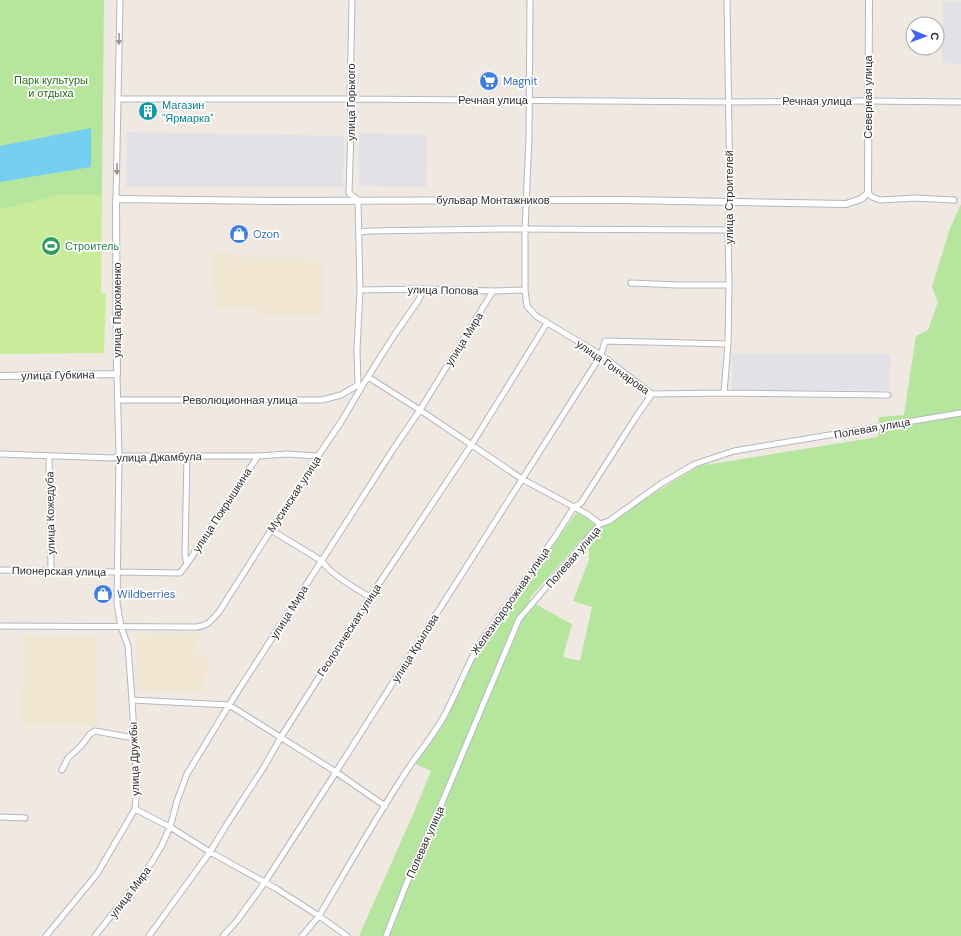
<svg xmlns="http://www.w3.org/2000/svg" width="961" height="936" font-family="'DM Sans',sans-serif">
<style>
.industrial{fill:#e3e1e8}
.education{fill:#f0e6d1}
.green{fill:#b6e59e;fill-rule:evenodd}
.pitch{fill:#c9ec9a}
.water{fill:#75cff0}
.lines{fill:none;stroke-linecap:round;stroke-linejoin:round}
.minor-casing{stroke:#b4b7c1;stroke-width:7}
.tertiary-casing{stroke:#b4b7c1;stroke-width:8}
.minor{stroke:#fff;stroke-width:5}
.tertiary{stroke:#fff;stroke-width:6}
.oneway{fill:#969696}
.labels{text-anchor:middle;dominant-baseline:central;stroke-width:3.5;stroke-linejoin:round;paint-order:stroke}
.park-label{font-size:11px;fill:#2c6e1b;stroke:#fff}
.shop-label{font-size:11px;fill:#366cbe;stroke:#fff;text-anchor:start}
.street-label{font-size:11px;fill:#2e2e2e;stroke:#fff}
.culture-label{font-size:11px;fill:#0d838f;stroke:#fff;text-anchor:start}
.leisure-label{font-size:11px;fill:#27864d;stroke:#fff;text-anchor:start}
</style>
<rect width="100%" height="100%" fill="#efe9e1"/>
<path class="industrial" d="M943,2H961V64L942,63Z
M127,132L344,136L343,187H126Z
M359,133L427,135L426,187L359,186Z
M732,354H891L889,390H732Z"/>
<path class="education" d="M213,252L232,253V257L322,258V314L259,315L258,308H215Z
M201,633L200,638L194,651L210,660L202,692H140L137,688V634Z
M23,636H96L97,689V725L27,726L22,719Z"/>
<path class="green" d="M0,0H104L102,195H61L0,210Z
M961,204V936H359L415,810L431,771L416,764L447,715L476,654L497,622L577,512L601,528L659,490L699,466L878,437L879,417L904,415L916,336L928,330L938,302L932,287L949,231ZM582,539L588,543L589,551V560L573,601L592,607L580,661L563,657L572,624L544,609L529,599Z"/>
<path class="pitch" d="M61,195H102L101,292L106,295L104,353L0,354V210Z"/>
<path class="water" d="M91,128V167L0,182V146Z"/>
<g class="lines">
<defs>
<path id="minor" d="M352,0L350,99L351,128L349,193L358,200L360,290L357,349L358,385L361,388
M530,0L529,137L525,230V290L527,306L536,316L601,355L652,394L724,393L888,395
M118,99H350L729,102L868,101L961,102
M868,193L872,197L880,200L915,198L954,200
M116,199L120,0
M359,232L370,231L502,229L728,230
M631,283L677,285H729
M360,290L424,289L493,291L525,290
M368,377L420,410L522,479L587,514L600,524
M724,393L728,344L729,285L728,230L730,197L727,0
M118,400H322L341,395L358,385
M0,454L113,458L119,456H258L287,454L318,456
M49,456L51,570
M187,456L185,555L187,564
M271,530L322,561C330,574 356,589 370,597
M0,570L118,572L180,573L187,564L258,456
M0,626L196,627C209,626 211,620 219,612L271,530L294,496L318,456L341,422L364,383L395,334L418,301L424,289
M132,700L229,705L336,772L385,806
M62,770L68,758L81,746L90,734L95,731L134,738
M135,809L170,827L210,852L277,889L319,916L347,936
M0,817L25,818
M46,936L97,874L135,809L137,788L132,700L128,646L121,627L117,603L119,456L117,374
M95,936L130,892L152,862L162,845L170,827L177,801L187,774L229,705L394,448L420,410L493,291
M149,936L210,852L227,824L264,767L281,737L370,597L472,444L547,323
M223,936L236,922L265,882L336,772L601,355L605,341L728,344
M302,936L319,916C346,870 373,823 402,778C415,757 431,739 443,718C457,693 466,666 481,641L555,537L574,507L581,503L636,417L652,394
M386,936L409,877L438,812L519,619L600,524L609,521L662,483L695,464L734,451L961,413"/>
<path id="tertiary" d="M0,376L117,374L116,199L279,201L622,200L846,204L861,199L868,193L869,0"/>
</defs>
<use href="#minor" class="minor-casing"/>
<use href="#tertiary" class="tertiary-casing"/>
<use href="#minor" class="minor"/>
<use href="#tertiary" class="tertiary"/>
</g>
<defs><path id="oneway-solid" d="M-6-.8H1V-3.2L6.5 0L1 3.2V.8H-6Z"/></defs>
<g class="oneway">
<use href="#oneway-solid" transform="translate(119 39) rotate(91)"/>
<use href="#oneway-solid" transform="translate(117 169) rotate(91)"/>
</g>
<defs>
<symbol id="supermarket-disc" viewBox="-11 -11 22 22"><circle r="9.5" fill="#3f7fe0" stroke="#fff"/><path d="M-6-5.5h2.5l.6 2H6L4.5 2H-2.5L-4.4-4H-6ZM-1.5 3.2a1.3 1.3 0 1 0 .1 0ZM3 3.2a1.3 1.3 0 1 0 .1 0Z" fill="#fff"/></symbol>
<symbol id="building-disc" viewBox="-11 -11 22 22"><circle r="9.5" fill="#0f9aa8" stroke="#fff"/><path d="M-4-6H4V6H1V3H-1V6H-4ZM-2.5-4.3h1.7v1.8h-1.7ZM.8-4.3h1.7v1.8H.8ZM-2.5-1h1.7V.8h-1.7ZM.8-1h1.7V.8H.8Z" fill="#fff"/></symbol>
<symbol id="shop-disc" viewBox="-11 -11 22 22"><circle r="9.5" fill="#3f7fe0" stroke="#fff"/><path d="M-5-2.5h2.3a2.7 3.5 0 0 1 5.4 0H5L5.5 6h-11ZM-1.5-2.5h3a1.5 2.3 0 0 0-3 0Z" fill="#fff"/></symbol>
<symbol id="stadium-disc" viewBox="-11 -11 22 22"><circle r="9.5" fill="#2e9e5b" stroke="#fff"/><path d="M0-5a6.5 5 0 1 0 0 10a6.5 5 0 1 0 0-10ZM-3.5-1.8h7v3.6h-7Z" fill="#fff"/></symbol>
</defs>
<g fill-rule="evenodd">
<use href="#supermarket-disc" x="478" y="70" width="22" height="22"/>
<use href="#building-disc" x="137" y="100" width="22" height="22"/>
<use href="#shop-disc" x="228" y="223" width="22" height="22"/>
<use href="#stadium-disc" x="40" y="235" width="22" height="22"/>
<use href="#shop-disc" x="92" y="583" width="22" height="22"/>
</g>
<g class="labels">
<g class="park-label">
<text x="51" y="80">Парк культуры<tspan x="51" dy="13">и отдыха</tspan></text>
</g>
<g class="shop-label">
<text x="503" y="81">Magnit</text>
<text x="253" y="234">Ozon</text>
<text x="117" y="594">Wildberries</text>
</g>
<g class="street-label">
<text transform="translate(868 97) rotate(-90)">Северная улица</text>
<text x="493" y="100">Речная улица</text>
<text x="817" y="101">Речная улица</text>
<text transform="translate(351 102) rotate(-90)">улица Горького</text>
<text transform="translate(729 197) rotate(-90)">улица Строителей</text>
<text x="493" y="200">бульвар Монтажников</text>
<text transform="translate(443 290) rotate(1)">улица Попова</text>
<text transform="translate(117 310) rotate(-90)">улица Пархоменко</text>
<text transform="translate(464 339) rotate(-58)">улица Мира</text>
<text transform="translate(613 367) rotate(35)">улица Гончарова</text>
<text transform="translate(58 375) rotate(-1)">улица Губкина</text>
<text x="240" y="400">Революционная улица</text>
<text transform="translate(872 428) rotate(-10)">Полевая улица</text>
<text transform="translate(159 457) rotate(-1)">улица Джамбула</text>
<text transform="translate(294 494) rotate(-57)">Мусинская улица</text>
<text transform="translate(222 510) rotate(-57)">улица Покрышкина</text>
<text transform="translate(50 513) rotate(-91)">улица Кожедуба</text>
<text transform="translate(573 557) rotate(-49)">Полевая улица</text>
<text transform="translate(59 571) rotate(1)">Пионерская улица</text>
<text transform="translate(510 601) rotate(-55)">Железнодорожная улица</text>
<text transform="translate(289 612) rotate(-58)">улица Мира</text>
<text transform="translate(349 630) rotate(-57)">Геологическая улица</text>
<text transform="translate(415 648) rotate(-58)">улица Крылова</text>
<text transform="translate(134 759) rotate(-92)">улица Дружбы</text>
<text transform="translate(425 842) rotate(-66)">Полевая улица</text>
<text transform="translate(130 892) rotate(-53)">улица Мира</text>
</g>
<g class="culture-label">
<text x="162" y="105">Магазин<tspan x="162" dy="13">"Ярмарка"</tspan></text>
</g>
<g class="leisure-label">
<text x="65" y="246">Строитель</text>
</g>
</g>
<g transform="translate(925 36) rotate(91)"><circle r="19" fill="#ffffff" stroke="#ababab"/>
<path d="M0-3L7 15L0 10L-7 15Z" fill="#4264fb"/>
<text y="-6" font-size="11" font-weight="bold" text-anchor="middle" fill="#2e2e2e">С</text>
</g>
</svg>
